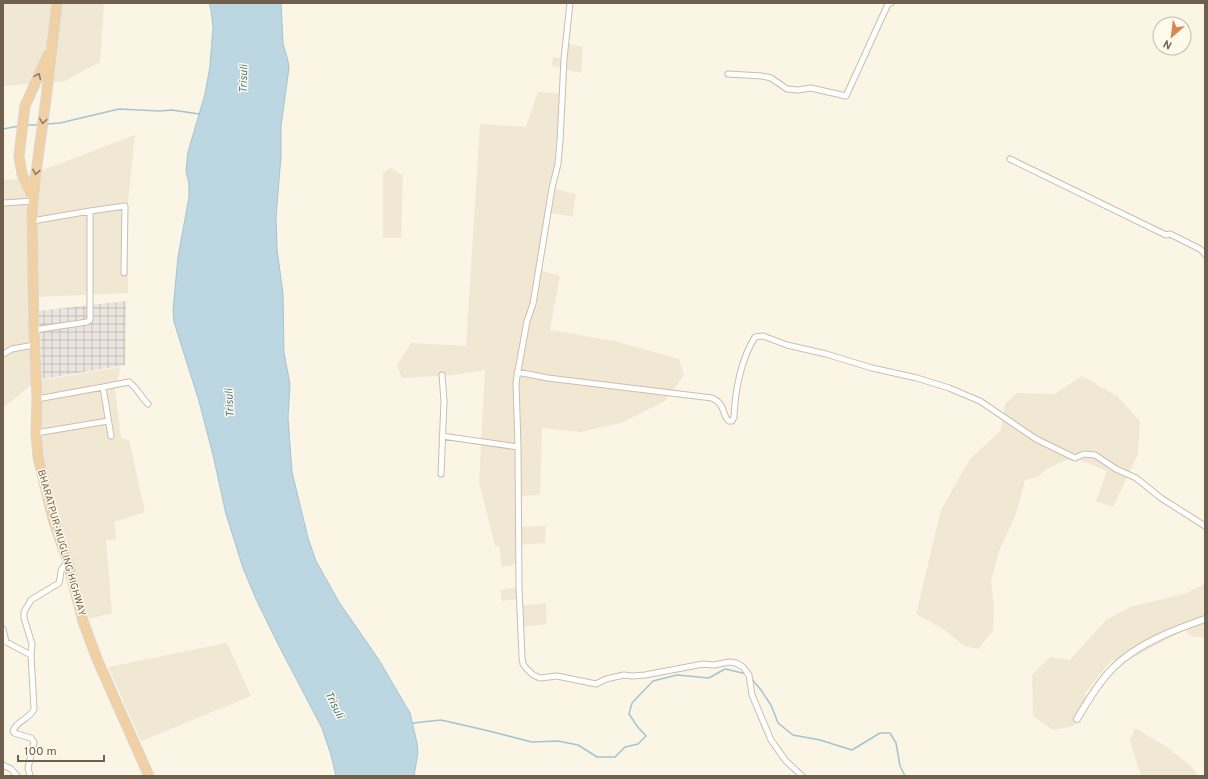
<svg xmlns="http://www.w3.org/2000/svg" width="1208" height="779" font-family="Overpass,sans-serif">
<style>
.residential{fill:#f1e8d4}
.industrial{fill:url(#industrial-grid)}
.water{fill:#bcd7e2;stroke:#a3c5d3}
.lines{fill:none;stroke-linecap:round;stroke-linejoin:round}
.stream{stroke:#a3c5d3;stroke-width:1.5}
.minor-casing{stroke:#cbbead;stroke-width:7}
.tertiary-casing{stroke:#cbbead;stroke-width:8}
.trunk-casing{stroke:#dad5d1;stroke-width:11}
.minor{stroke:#fff;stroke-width:5}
.tertiary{stroke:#fff;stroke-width:6}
.trunk{stroke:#f1d0a3;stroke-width:9}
.oneway{stroke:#917b62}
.labels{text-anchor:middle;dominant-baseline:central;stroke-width:3;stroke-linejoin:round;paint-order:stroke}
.street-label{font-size:10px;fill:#715f4d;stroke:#fdf9eb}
.water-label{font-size:11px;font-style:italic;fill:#4c7789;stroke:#fdf9eb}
</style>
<defs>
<pattern id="industrial-grid" width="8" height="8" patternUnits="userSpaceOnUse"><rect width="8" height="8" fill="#eae6df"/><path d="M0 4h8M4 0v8" fill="none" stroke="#c2beb7"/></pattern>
</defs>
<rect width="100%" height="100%" fill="#faf5e5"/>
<path class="residential" d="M3,3H104L100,62L64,81L3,86Z
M565,43L583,47L581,73L552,66L553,57L564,59Z
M538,92L563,94L560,141L552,188L576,194L573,217L548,212L539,270L560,276L550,330L614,341L679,359L684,375L665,401L621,423L581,432L542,428L540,495L517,496V527L546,526L545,543L518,545V564L502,567L499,546H495L479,482L485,370L454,375L402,378L397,365L411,343L466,346L480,124L526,127Z
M135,135L128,201V293L38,297L36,381L3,408V180L19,179Z
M390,168L403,175L401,238H383V173Z
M121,367L115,389L121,438L129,440L145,512L114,522L117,539L106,540L112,613L89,619L54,519L39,457L37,381Z
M1082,376L1117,396L1140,421L1138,454L1113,507L1096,501L1107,471L1075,458L1064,461L1048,468L1038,477L1025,480L1016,514L999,551L991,582L994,607L993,631L978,649L964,646L945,630L916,614L941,510L970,459L1001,430L1005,404L1017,393L1055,394Z
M1205,584V637H1193L1185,630L1132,658L1111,661L1085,693L1086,711L1073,726L1053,730L1033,716L1032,675L1050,657L1070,660L1106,620L1130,607L1184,594Z
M519,587V599L502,601L500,590Z
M546,603L547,624L521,627L519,606Z
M227,643L251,696L141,741L108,667Z
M1135,728L1167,747L1192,767L1198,776H1141L1130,741Z"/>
<path class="industrial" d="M126,301L125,365L42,379L39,311Z"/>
<path class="water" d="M209,3H281L283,43L288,61L289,68L281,126V156L276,217L277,249L283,294L284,353L290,384L288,418L292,472L308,538L316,561L339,602L379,660L410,713L417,743L418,753L414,776H336L331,755L322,728L278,644L256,599L243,568L226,514L213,455L199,401L174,322L173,310L178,257L189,197V184L186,171L188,152L205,94L210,66L213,27L211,10Z"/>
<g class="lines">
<path class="stream" d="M47,124L60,123L119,109L159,111L172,110L199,114
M27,125H39
M3,129L19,126
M751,678L761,690L771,705L778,723L793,735L820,740L852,750L880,733H890L896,743L900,766L905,776
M413,723L441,720L489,731L532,742L558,741L578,745L597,757H615L625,747L638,744L646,736L637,726L629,714L632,703L653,681L677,675L709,678L725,669L747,674"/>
<defs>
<path id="minor" d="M570,3L564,59L560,141L558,164L552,188L533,304L527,321L516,382L518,447L519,587L522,657L523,664L526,668L533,675L540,678L557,676L596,684L606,679L624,675L632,676L645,675L703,664L714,665L729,662L736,663L743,667L749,675L752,695L771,740L786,761L802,776
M728,74L762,76L771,78L787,89L798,90L811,88L846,96L888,4L891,3
M1010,159L1166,235L1170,234L1200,249L1205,254
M3,203L34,201
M32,221L90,211
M34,330L87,322L90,320V211L125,206L124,273
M3,354L12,349L34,345
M517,372L548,378L712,398C727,405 721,415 729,421H732L734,417C735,391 741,359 755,337L763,336L787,345L826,354L872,368L917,378L949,388L980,401L1036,439L1075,458L1084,454L1095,455L1116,469L1136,478L1161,498L1205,526
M103,387L129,382C137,388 141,397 148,404
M37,399L103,387L111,436
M36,433L108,421
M442,436L518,447
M441,474L444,401L442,375
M3,629L6,642L31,655
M3,765L11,769L17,776
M30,776L28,768L34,742L31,738L14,733L13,731C16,721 30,719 34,709L31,655L32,644L24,618V612L31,600L59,583C62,574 58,569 68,563"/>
<path id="tertiary" d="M1077,719C1088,701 1098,683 1113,668C1137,644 1173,630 1205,619"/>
<path id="trunk" d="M57,3L46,99L35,180L32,215L34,330L37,399L36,433L38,457L53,519L68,563L83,621L97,659L149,776
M33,198L22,174L19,156L25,106L48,55"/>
</defs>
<use href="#minor" class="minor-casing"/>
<use href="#tertiary" class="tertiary-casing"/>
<use href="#trunk" class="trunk-casing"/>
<use href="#minor" class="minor"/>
<use href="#tertiary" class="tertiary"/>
<use href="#trunk" class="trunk"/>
</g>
<defs><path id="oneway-chevron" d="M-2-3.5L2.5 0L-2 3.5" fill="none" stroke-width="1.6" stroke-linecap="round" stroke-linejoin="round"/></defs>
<g class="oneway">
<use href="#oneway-chevron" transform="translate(38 76) rotate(-66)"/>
<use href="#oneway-chevron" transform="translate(43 121) rotate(98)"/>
<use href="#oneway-chevron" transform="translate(36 172) rotate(100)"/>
</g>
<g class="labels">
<g class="street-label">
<text transform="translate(61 543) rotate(74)">BHARATPUR-MUGLING HIGHWAY</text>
</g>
<g class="water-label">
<text transform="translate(244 79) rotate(-89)">Trisuli</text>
<text transform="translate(230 403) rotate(-93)">Trisuli</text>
<text transform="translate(334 705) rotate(64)">Trisuli</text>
</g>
</g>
<rect width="1208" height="779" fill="none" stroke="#715f4d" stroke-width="8"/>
<g transform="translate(1172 36) rotate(208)"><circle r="19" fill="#fdf9eb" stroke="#c5bbac"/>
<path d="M0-3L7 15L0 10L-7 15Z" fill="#d98555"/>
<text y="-6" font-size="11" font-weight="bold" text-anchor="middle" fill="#715f4d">N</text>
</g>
<path d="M18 755v6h86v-6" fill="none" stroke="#715f4d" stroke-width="2"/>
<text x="24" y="755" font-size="12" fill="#715f4d" stroke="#fdf9eb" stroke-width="3" paint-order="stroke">100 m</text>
</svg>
